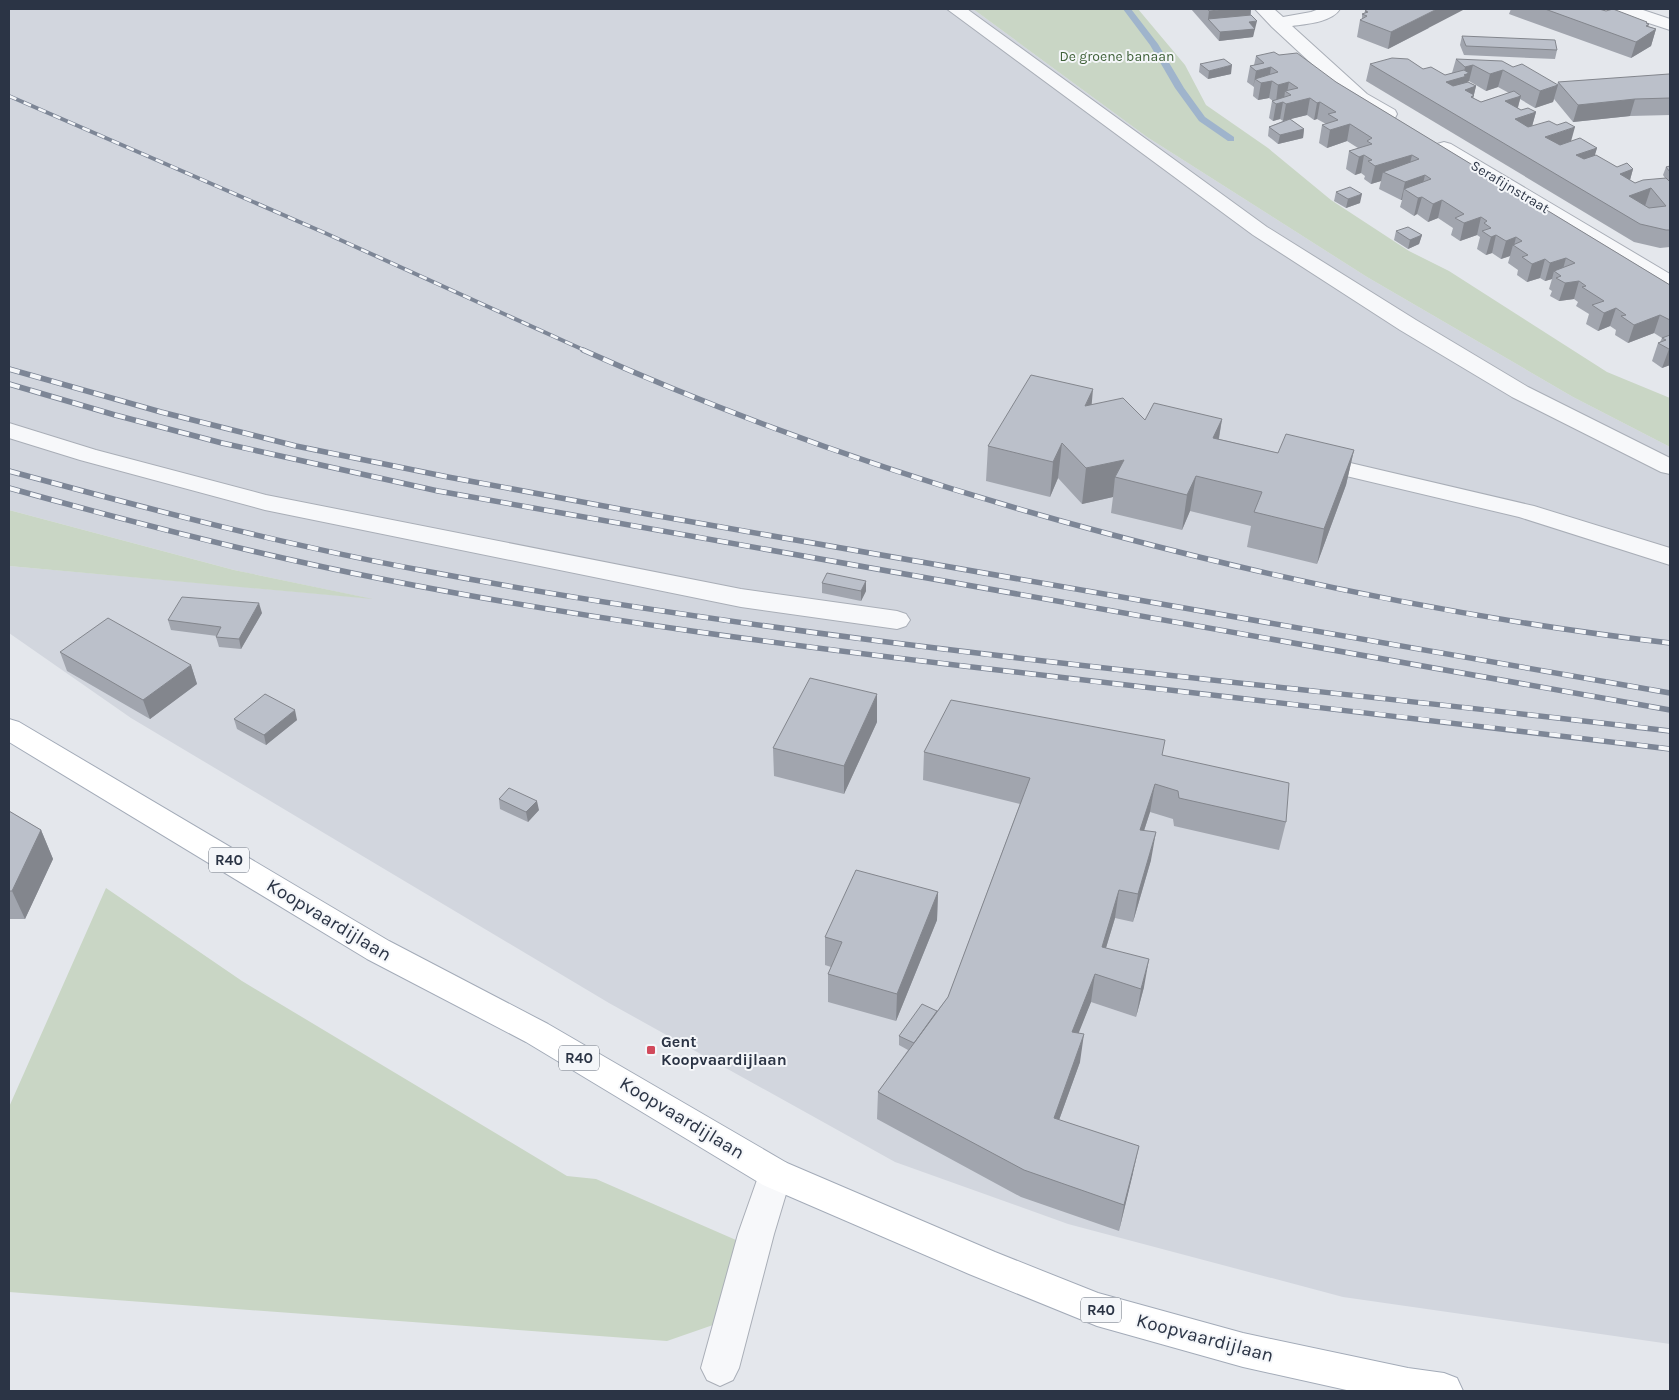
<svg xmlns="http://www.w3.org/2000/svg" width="1679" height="1400" font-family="Karla,sans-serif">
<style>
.built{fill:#d2d6de}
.green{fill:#c9d6c5}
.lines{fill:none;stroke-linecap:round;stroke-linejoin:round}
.stream{fill:#9fb4cc;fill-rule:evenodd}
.minor-casing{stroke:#a9aeb7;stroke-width:2}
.major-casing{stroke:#a3abb8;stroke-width:2}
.minor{fill:#f7f8fa;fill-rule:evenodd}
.major{fill:#fff;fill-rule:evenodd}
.rail-far1-casing{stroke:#7d8696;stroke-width:4}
.rail-casing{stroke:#7d8696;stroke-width:5.5}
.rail-far1{stroke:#f4f6f9;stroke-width:2.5;stroke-dasharray:8;stroke-linecap:butt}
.rail{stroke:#f4f6f9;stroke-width:4;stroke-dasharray:11;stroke-linecap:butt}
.wall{fill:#a1a5ae;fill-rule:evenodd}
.shaded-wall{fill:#83868d}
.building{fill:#bbc0ca;stroke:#83868d;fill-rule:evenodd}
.poi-dot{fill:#d1495b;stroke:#f4f6f9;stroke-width:2}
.labels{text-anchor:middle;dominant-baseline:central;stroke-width:4;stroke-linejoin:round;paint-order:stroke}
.far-park-label{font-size:14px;fill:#3f6138;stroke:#f4f6f9}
.far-street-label{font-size:14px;fill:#2b3445;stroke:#f4f6f9}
.shield{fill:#f4f6f9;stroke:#676e7b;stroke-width:1}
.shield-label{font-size:15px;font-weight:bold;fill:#2b3445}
.poi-label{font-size:16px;font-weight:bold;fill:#2b3445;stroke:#f4f6f9;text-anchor:start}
.near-street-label{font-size:19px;fill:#2b3445;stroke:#f4f6f9}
</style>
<rect width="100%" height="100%" fill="#e4e7ec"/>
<path class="built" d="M9,9H973L1147,137L1367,277L1573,397L1670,447V1344L1343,1297L1068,1224L895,1162L609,1003L131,718L9,633V566L367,598L234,570L9,510Z"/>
<path class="green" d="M973,9H1138L1185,65L1206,105L1268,148L1331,200L1409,251L1449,271L1607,372L1670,398V447L1573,397L1367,277L1147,137Z
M9,510L234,570L373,599L9,566Z
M106,888L242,981L567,1176L596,1179L736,1240L732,1299L713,1325L667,1341L9,1292V1107Z"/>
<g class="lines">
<path class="stream" d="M1123,9H1131L1158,44L1184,88L1205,117L1234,137V141H1228L1199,121L1175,88L1150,45Z"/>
<defs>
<path id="minor" d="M947,9H967L1267,227L1416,320L1528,387L1670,458V474L1661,472L1512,397L1400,330L1253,235Z
M1255,9H1274L1283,17L1311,12L1319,9H1340C1332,22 1307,24 1292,26L1367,94L1395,110L1397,114L1395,118L1388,120L1381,118L1353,102L1272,27Z
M1615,9H1640L1670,19V30L1618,13Z
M1444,142L1451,144L1670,274V289L1662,288L1437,152L1434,148L1437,144Z
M9,423L96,450L266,495L741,589L897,611L906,614L910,620L906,626L897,629L741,607L265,510L80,460L9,438Z
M1312,454L1534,506L1670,548V565L1519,517L1304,466L1300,461L1304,456Z
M775,1159L787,1163L792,1174L774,1234L739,1368L733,1380L720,1386L707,1380L701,1368L738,1234L763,1163Z"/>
<path id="major" d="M9,719L19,722L389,941L548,1024L787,1163L995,1252L1098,1293L1243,1333L1408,1368L1444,1373L1457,1378L1463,1391H1351L1243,1367L1097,1326L969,1274L763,1185L526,1042L367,959L9,742Z"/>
</defs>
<use href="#minor" class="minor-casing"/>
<use href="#major" class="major-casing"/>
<use href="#minor" class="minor"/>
<use href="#major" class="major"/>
<defs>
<path id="rail-far1" d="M9,96L325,233L586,351"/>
<path id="rail" d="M583,350C755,427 931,487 1113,535C1297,584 1481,621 1670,643
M9,369L161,412L296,446L448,477L647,514L1670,693
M9,384L115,415L222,443L438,491L1670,710
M9,471C145,508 281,544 420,570C833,648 1253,681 1670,731
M9,488C134,523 259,555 387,580C589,620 794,646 998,670C1222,697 1446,721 1670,749"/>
</defs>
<use href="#rail-far1" class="rail-far1-casing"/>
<use href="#rail" class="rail-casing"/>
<use href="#rail-far1" class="rail-far1"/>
<use href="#rail" class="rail"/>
</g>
<path class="wall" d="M1191,9H1251V15L1255,30H1254L1253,37L1219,41Z
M1511,9H1599L1647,23L1648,26L1656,29L1651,46L1631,58L1509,14Z
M1365,11L1429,28L1388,49L1357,37L1360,20L1362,19V14H1364Z
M1462,36L1557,50L1555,59L1464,55L1460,45Z
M1279,55L1336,82L1670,285V365L1662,368L1652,361L1658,343L1660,342L1662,338L1654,333L1628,343L1615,335L1616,330L1610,326L1598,331L1586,324L1589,314L1576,306L1578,302L1574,299L1559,301L1550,296L1552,291L1549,289L1552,279L1545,281L1540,278L1527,282L1517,275L1518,270L1508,263L1510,256L1501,259L1492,253L1486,255L1477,249L1480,237L1477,235L1460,241L1451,235L1453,228L1438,218L1428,222L1417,214L1414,216L1400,207L1402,200H1401L1379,189L1381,181L1371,184L1364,179L1365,176L1361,173L1355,175L1346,169L1349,151L1358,148L1347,141L1327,148L1319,143L1322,125L1326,124L1317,119L1314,120L1307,115L1290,119L1304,129L1303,138L1278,144L1268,136L1269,127L1283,121L1280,119L1273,121L1269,118L1272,101H1273L1269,98L1258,100L1253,96L1254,87L1247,82L1250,66L1254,65L1256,56Z
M1456,59L1513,67L1557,85L1558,82L1670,75V115L1630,116L1573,122L1554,99L1553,102L1535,108L1520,99L1518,108L1521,110L1536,112L1532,126L1571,141L1597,148L1594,156L1617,167L1633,169L1630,180L1635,183L1665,178L1663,175L1666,167L1670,166V181H1669L1670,182V247L1660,248L1634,242L1366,81L1370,64L1423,69L1445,75L1452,73ZM1469,81L1486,91L1498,87L1509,93L1481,102L1473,98L1476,86L1467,82Z
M1200,64L1231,74L1208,79L1199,72Z
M1336,192L1360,203L1346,208L1334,201Z
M1396,231L1422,235L1419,244L1408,249L1394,240Z
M1092,405L1145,420L1222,419L1219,439L1278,453L1354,450L1346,485L1317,564L1247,547L1251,526L1190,511L1182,530L1111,513L1113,497L1082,504L1058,478L1050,497L986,481L988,446Z
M866,581V591L861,601L822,593V583Z
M262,613L241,649L219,647L216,637L217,636L171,630L168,620Z
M60,652L191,665L197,684L150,719L67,671Z
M234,719L297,720L266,745L237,729Z
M877,722L844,794L774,776L773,748Z
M924,752L1163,755L1286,822L1279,850L1174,826L1173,819L1150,812L1144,831L1151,860L1133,922L1115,918L1106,948L1144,987L1136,1017L1091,1002L1078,1033L1080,1062L1059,1120L1133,1173L1119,1231L1021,1197L877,1119L878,1092L908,1050L899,1045V1036L937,1011L948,997L1020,804L923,780Z
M499,799L539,810L528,822L500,809Z
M9,811L41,830L53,859L25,919H9Z
M938,892L937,920L896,1021L828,1002V974L831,967L825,965V937Z"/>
<path class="shaded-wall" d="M1229,9H1251L1249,22L1257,21L1253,37L1219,41L1220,32L1208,19L1207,27L1209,11Z
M1437,9H1465L1388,49L1391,32Z
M1647,22L1646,25L1649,24L1645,36L1656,29L1651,46L1631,58L1636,42L1646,23Z
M1232,65L1231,74L1208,79L1209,71Z
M1473,65L1469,81L1467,82L1476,86L1472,103L1463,93L1446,82L1463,77L1465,67Z
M1271,67L1269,81H1272L1269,98L1258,100L1261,83L1255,79L1253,88L1256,71Z
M1503,70L1498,87L1486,91L1490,74Z
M1289,82L1287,93L1285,91L1284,100L1276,102L1278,85Z
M1558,85L1553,102L1535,108L1540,91Z
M1521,96L1516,113L1505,101Z
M1310,98L1307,115L1283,121L1286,104Z
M1635,99L1630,116L1573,122L1578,105Z
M1283,102L1280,119L1273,121L1276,104Z
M1320,102L1317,119L1314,120L1317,103Z
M1536,112L1531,130L1515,119Z
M1350,124L1347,141L1327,148L1330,130Z
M1575,127L1570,145L1540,154L1545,137Z
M1304,129L1303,138L1278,144L1280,135Z
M1597,148L1592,165L1576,155Z
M1364,155L1361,173L1355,175L1359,157Z
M1412,155L1408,172H1383L1381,181L1371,184L1375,166Z
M1633,169L1628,187L1620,174Z
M1425,175L1421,193L1404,189L1402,200H1401L1405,182Z
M1651,188L1645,206L1629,196Z
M1362,194L1360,203L1346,208L1348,199Z
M1422,197L1417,214L1414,216L1418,198Z
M1442,200L1438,218L1428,222L1433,204Z
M1481,217L1477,235L1460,241L1464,223Z
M1422,235L1419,244L1408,249L1410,240Z
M1496,235L1492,253L1486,255L1491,237Z
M1516,237L1514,246L1513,245L1510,256L1501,259L1506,241Z
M1566,258L1561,276L1554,271L1552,279L1545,281L1550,263Z
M1545,259L1540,278L1527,282L1532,264Z
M1579,281L1574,299L1559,301L1565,283Z
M1616,308L1610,326L1598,331L1604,313Z
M1660,315L1654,333L1628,343L1634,325Z
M1669,349H1670V365L1662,368Z
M1093,389L1090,424L1085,406Z
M1222,419L1216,454L1213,438Z
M1062,443L1058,478L1050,497L1053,462Z
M1354,450L1346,485L1317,564L1324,529Z
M1124,460L1115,477L1113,497L1082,504L1086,468Z
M1196,476L1190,511L1182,530L1187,495Z
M866,581V591L861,601V591Z
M259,603L262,613L241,649L239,639Z
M191,665L197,684L150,719L143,700Z
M877,694V722L844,794V766Z
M295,710L297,720L266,745L264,735Z
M1155,784L1150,812L1135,858L1140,830Z
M537,801L539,810L528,822L526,812Z
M41,830L53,859L25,919L12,891Z
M1156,832L1151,860L1133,922L1138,894Z
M1119,890L1115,918L1098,974L1102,947Z
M938,892L937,920L896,1021L897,994Z
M1149,959L1144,987L1136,1017L1141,989Z
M1095,974L1091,1002L1068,1060L1072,1032Z
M1084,1034L1080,1062L1050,1145L1054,1118Z
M1139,1146L1133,1173L1119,1231L1124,1205Z"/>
<path class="building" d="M1208,9H1229L1209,11Z
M1368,9H1437L1391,32L1360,20L1367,16L1362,14L1368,12L1365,11Z
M1545,9H1599L1606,11L1613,9L1647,22L1646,23L1649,24L1646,26L1656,29L1636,42Z
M1251,15L1257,21L1249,22L1255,29L1220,32L1208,19Z
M1462,36L1555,40L1557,50L1466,46Z
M1274,52L1279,55L1297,53L1336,82L1670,285V320L1660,315L1634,325L1621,316L1626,315L1616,308L1604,313L1592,305L1604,301L1582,287L1586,286L1579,281L1565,283L1556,278L1561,276L1554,271L1575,263L1566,258L1550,263L1545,259L1532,264L1522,257L1528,255L1513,245L1522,241L1516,237L1506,241L1496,235L1491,237L1482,231L1491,228L1484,223L1487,221L1481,217L1464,223L1455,218L1464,214L1442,200L1433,204L1422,197L1418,198L1404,189L1431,179L1425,175L1405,182L1383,172L1419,159L1412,155L1375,166L1368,161L1372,160L1364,155L1359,157L1349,151L1372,144L1367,141L1372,138L1350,124L1330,130L1322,125L1338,120L1328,114L1336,112L1320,102L1317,103L1310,98L1286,104L1283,102L1276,104L1272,101L1291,95L1285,91L1298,88L1289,82L1278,85L1272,81L1261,83L1255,79L1278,72L1271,67L1256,71L1250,66L1264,63L1256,56Z
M1392,58L1408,59L1423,69L1431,67L1445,75L1464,70L1469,73L1464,75L1467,76L1446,82L1453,86L1468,82L1476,86L1465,90L1474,95L1471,97L1481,102L1514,91L1521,96L1505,101L1521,110L1528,108L1536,112L1515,119L1528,127L1549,121L1557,125L1566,122L1575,127L1545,137L1560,145L1580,138L1597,148L1576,155L1584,159L1596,155L1617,167L1627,163L1633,169L1620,174L1635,183L1643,180L1666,178L1670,182V230H1666L1640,224L1370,64ZM1651,188L1666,206L1649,208L1629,196Z
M1224,59L1232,65L1209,71L1200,64Z
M1456,59L1502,61L1513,67L1522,64L1558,85L1540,91L1503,70L1490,74L1473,65L1465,67Z
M1669,74L1670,75V98L1635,99L1578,105L1558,82Z
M1290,119L1304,129L1280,135L1269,127Z
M1670,166V172L1666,167Z
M1350,187L1362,194L1348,199L1336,192Z
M1408,227L1422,235L1410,240L1396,231Z
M1670,335V349H1669L1658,343L1666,340L1662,338Z
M1031,375L1093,389L1085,406L1123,398L1145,420L1154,403L1222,419L1213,438L1278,453L1286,434L1354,450L1324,529L1254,512L1262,492L1196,476L1187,495L1115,477L1124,460L1086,468L1062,443L1053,462L988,446Z
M827,573L866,581L861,591L822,583Z
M182,597L259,603L239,639L216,637L221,627L168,620Z
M108,618L191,665L143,700L60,652Z
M810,678L877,694L844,766L773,748Z
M265,694L295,710L264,735L234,719Z
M951,700L1165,740L1162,755L1289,783L1286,822L1179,798L1178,791L1155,784L1140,830L1156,832L1138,894L1119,890L1102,947L1149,959L1141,989L1095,974L1072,1032L1084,1034L1054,1118L1139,1146L1124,1205L1024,1170L878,1092L948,997L1030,778L924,752Z
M509,788L537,801L526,812L499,799Z
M9,811L41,830L12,891H9Z
M856,870L938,892L897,994L828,974L842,942L825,937Z
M922,1004L937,1011L914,1043L899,1036Z"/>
<rect class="poi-dot" x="646" y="1045" width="10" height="10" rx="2.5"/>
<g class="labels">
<g class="far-park-label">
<text x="1117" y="56">De groene banaan</text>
</g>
<g class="far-street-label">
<text transform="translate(1510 187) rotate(31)">Serafijnstraat</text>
</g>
<g class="shield">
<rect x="209" y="847.5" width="40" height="25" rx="4"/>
<rect x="559" y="1045.5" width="40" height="25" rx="4"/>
<rect x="1081" y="1297.5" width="40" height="25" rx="4"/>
</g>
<g class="shield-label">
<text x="229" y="860">R40</text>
<text x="579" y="1058">R40</text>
<text x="1101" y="1310">R40</text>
</g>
<g class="poi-label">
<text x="661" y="1041">Gent<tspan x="661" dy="18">Koopvaardijlaan</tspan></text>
</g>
<g class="near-street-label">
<text transform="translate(329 920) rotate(31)">Koopvaardijlaan</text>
<text transform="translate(682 1118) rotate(31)">Koopvaardijlaan</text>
<text transform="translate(1205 1338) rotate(15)">Koopvaardijlaan</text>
</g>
</g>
<rect width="1679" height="1400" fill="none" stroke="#2b3445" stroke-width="20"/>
</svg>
